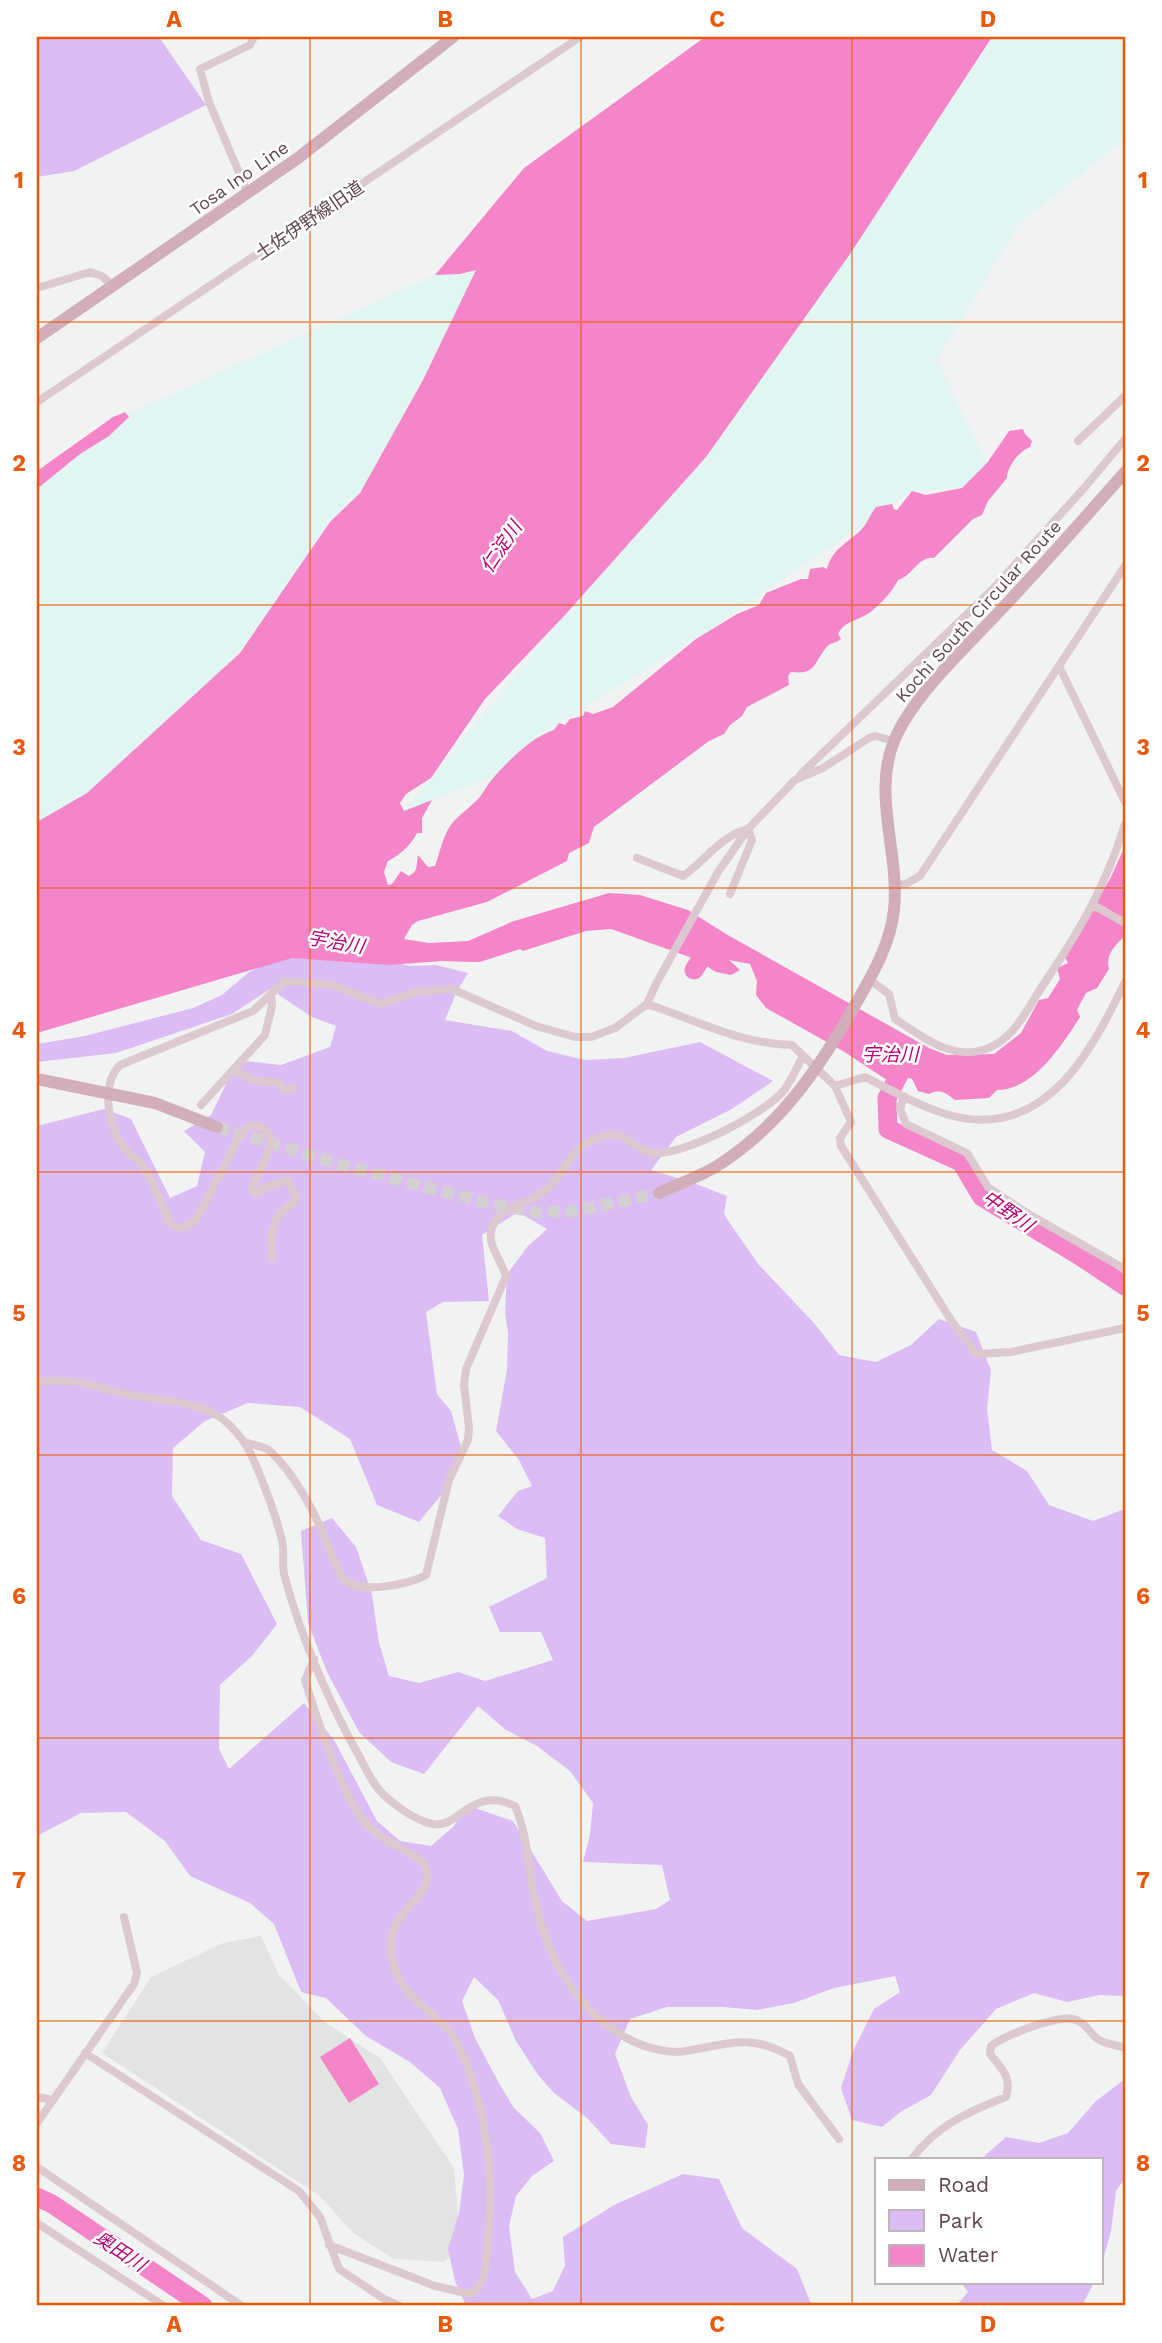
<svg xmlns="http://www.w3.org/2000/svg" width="1162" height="2343" font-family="'Work Sans','Noto Sans JP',sans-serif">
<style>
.education{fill:#e2e4e2}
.green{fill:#dcbcf4;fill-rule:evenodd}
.sand{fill:#e1f5f2}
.water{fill:#f585c9}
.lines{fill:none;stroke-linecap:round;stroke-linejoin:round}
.river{stroke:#f585c9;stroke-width:19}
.primary-tunnel{stroke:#d3d0d1;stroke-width:12;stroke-dasharray:12 6;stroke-linecap:butt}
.minor{stroke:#dcc9d0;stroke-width:8}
.primary{stroke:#d2aeba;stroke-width:12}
.grid{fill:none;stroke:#e8590c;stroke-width:2;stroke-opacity:0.55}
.labels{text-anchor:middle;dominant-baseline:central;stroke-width:5;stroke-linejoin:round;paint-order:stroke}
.street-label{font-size:18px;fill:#60464f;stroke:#fff}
.water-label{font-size:19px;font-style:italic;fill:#ba0071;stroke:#fff}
.neatline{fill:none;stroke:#e8590c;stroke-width:2.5}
.grid-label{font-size:23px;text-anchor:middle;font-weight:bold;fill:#e8590c}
</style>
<rect width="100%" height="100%" fill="#f0f3f1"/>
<path class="education" d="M261,1936L279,1975L326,2023L380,2058L454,2168L461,2249L444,2262L394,2259L353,2233L320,2196L102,2053L151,1977L223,1943Z"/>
<path class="green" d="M37,37H159L206,105L74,171L37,177Z
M308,951L381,959L410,966L436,965L468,973L457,991L445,1020L512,1031L547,1051L585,1060L624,1058L700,1042L773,1081L732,1109L676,1137L651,1170L691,1182L727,1196L724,1214L733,1228L759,1265L814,1323L839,1355L876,1362L911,1345L939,1319L976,1332L991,1370L987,1409L992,1450L1027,1471L1049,1505L1093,1521L1125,1509V1996L1100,1995L1067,2002L1034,1993L996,2009L960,2050L931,2095L902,2111L882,2127L852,2120L841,2088L853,2051L874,2009L900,1992L895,1976L834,1988L794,2003L757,2010L723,2007H667L630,2019L615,2054L631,2097L648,2125L645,2148L611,2144L587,2118L554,2093L538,2075L516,2041L498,2000L474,1977L462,2001L475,2038L500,2085L514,2108L540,2133L554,2161L532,2176L516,2196L509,2226L515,2272L532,2299L553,2291L565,2265L563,2237L614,2205L683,2174L719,2179L742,2228L797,2269L812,2306H466L455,2281L448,2249L459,2213L464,2175L458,2129L440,2088L410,2062L366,2036L326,1998L301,1992L274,1924L250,1903L190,1876L165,1841L126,1812L81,1813L37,1836V1126L104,1109L131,1119L170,1198L197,1186L205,1152L184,1131L211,1115L228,1080L244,1061L281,1065L330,1047L336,1026L312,1017L270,989L232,1014L116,1053L37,1062V1044L85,1036L193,1008L222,995L249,972L279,959ZM518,1212L547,1229L528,1246L507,1274L505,1313L508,1333L507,1370L496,1431L519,1460L532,1486L518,1491L498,1516L517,1529L545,1538L547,1578L489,1607L500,1632H541L553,1660L485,1681L458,1672L419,1683L389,1676L379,1643L372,1594L356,1547L332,1518L301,1531L308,1623L327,1672L359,1732L391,1762L424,1774L478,1706L506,1730L537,1746L570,1771L593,1803L590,1835L583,1862L662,1865L670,1900L656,1909L587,1921L562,1901L513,1821L466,1805L454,1826L431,1846L400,1841L377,1821L334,1740L304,1703L229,1769L219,1749L220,1685L252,1656L277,1624L241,1554L201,1540L172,1496L173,1448L205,1421L248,1403L300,1407L350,1439L377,1505L419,1522L442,1494L464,1458L451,1411L437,1394L426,1312L443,1302L489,1301L482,1235Z
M1125,2079V2178L1116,2191L1111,2231L1101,2267V2159H981L1006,2137L1039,2143L1068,2133L1096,2101Z
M961,2282H1094L1082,2306H956L968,2292Z"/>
<path class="sand" d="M992,37H1125V139L1018,225L937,360L987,463L962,488L912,491L696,639L539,735L495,776L404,811L565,615L706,457L850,254Z
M477,269L423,380L360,493L240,653L87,793L37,822V488L129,414L435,275L460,274Z"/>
<path class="water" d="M705,37H992L850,254L706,457L565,615L485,699L431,778L406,794L400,803L404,811L432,800L422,818V833H417C412,844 399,856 388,861L384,872L388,885L392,884L401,871L409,876C419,871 416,864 418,855L428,867L435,866C440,852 444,831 454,821C462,813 470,807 478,799C484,792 488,783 494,777C510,759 532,737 554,730L559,723L565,725L570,719L583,716L585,711L593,714L613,707L696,639L737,614L759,605L766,593L801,579H808L810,569L823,567L827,569C832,549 846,544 860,531C868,523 870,514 876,507L892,504L894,509L897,510L912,491L926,495L962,488L987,463L1009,431L1023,429L1025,434L1032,441L1030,447C1019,451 1007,467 1007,478L988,501L982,515L973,519L934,558C918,556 913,576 898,580C894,590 875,611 864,616C854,621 843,623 838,634L841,639C835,644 830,642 826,648C813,663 817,675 791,672L788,676L789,685L747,707L742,716L730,725L724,734L709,741L594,827L589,843L569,853L567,861L487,902L418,921L412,925L404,939L429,943L468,941L514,921L609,893L640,895L688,910L726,934L929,1048L947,1055L994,1054L1021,1033L1039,1000L1048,998L1060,979L1057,968L1068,963L1064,956L1111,877L1125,846V936C1115,945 1105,955 1109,969L1097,988L1086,993L1077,1010L1080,1017C1062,1045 1034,1090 997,1090L989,1098L955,1100C945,1093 941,1088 929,1094L918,1091L912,1079L906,1077L896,1086L843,1051L766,1008L756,995L757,981L750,964L729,960L740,970L731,975L716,972L695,959L611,929L586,931L523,951L520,949L480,962H471L442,961L389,965L292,958L37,1033V822L87,793L240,653L330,522L360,493L423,380L476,270L460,274L435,275L524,168Z
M125,412L129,417L109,436L80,454L37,489V471L113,417Z
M350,2038L379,2084L349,2103L320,2057Z"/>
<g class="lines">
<path class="river" d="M694,970L709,946
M906,1061L887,1098L888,1129L961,1162L982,1197L1080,1256L1125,1286
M37,2197L52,2204L203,2306"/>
<path class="primary-tunnel" d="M217,1127L346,1166L488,1203L535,1212L574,1211L659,1193"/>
<path class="minor" d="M248,194L209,102L200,69L250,45L254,37
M37,288L90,272L102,276L113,286
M37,402L580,37
M1078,441L1125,396
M1059,666L1125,802
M800,775L993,589L1085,487L1125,439
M637,858L683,876C705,861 720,836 748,829L752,840L730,894
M893,885L906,884L920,876L1125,566
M1093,905L1125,923
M870,980L889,994L895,1019C920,1035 950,1060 983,1050C1014,1041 1027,1009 1043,985C1080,930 1105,888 1125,824
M647,1004C696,1020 740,1044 792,1045L835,1086L851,1122L840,1138L841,1146L951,1320L976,1354L1011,1352L1125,1328
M233,1070L255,1081L277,1082L285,1091L294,1087
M835,1086L865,1077C893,1091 922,1108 953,1116C1046,1139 1091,1052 1125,982
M904,1096L900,1109L906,1124L967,1153L988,1187L1025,1212L1125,1269
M201,1105L265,1035L272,1006L271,994
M272,1258C271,1243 270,1226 280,1214C286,1207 292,1206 296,1198L288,1180L266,1187L255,1194L252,1190C255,1170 287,1139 259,1126H249L242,1132L199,1215C192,1225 182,1232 171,1224C162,1206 155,1187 145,1169C141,1162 132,1157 126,1150C108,1130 100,1085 120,1065L253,1011L285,981L332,985L380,1004L416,992L452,989L536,1026L575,1037H591L615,1028L647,1004L656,984L718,872L748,829L795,780L823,768L869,738L875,736L894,741
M37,1382C75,1377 94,1387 130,1395C157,1400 188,1401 213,1413C224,1418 237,1432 244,1442C256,1460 277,1518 282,1541C285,1553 281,1566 285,1578C301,1636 328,1701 358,1754C366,1769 374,1787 387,1798C399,1808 417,1821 433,1824C459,1829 471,1785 515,1806C528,1836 528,1868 535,1900C544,1945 562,1983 596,2016C618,2036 646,2051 677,2052C685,2052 694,2049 703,2048C738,2040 758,2038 790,2056L798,2084L839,2139
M244,1442C252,1445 264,1446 270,1451C295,1474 315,1513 327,1543C332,1554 336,1569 343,1578C358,1595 408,1585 426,1575L449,1480L468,1440L469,1428L464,1385L466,1369L506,1276C502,1262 488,1246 491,1231C497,1207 522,1206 540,1194C566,1178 566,1147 600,1137C629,1128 633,1151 653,1153C683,1156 767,1113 785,1089C792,1079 797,1067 803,1056
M314,1659L305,1680C316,1716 343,1802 370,1828C385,1842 407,1849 424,1863C425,1868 428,1874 427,1878C424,1902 386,1915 391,1952C398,2006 443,2009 460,2049C488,2112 494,2174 488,2241C486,2260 488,2282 471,2294L435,2286L329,2245
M85,2053L299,2191L320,2217L339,2269L384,2299L400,2306
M37,2097L52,2100
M37,2123L134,1984L137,1973L124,1917
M912,2159C935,2126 970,2111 1006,2097C1012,2077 1002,2069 990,2054L991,2046C1003,2036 1057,2015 1073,2019C1085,2021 1090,2034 1099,2040C1106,2044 1117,2045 1125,2048
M37,2167L242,2306
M37,2223L164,2306"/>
<path class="primary" d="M37,338L298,158L453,37
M37,1079L155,1103L217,1127
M659,1193C678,1184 699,1177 717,1166C779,1127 818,1070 854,1007C871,977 890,946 894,910C900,854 872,795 894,741C912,697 964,649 997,614C1041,567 1083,520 1125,472"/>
</g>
<path class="grid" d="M310,37V2306M581,37V2306M852,37V2306M37,322H1125M37,605H1125M37,888H1125M37,1172H1125M37,1455H1125M37,1738H1125M37,2021H1125"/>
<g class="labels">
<g class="street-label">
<text transform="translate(239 178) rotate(-35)">Tosa Ino Line</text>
<text transform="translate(309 220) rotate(-34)">土佐伊野線旧道</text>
<text transform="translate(978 611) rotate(-48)">Kochi South Circular Route</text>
</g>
<g class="water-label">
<text transform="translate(501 547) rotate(-56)">仁淀川</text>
<text transform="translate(336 942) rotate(10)">宇治川</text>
<text x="890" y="1054">宇治川</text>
<text transform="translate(1008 1211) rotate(35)">中野川</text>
<text transform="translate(120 2251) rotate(33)">奥田川</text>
</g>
</g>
<rect width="1162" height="2343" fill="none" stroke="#ffffff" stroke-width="77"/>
<rect x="875" y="2158" width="228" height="126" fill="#ffffff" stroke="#bfb5b9" stroke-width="2"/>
<rect x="889" y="2180" width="35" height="10" fill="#d2aeba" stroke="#bfb5b9" stroke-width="2"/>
<text x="938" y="2192" font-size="21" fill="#60464f">Road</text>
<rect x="889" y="2210" width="35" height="21" fill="#dcbcf4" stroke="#bfb5b9" stroke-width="2"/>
<text x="938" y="2228" font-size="21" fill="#60464f">Park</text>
<rect x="889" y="2245" width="35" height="21" fill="#f585c9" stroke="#bfb5b9" stroke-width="2"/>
<text x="938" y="2262" font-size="21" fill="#60464f">Water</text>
<rect x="38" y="38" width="1086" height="2266" class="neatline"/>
<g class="grid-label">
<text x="174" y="27">A</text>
<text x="445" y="27">B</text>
<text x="717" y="27">C</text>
<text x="988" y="27">D</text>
<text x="19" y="188">1</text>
<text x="1143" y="188">1</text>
<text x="19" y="471">2</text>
<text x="1143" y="471">2</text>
<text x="19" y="755">3</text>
<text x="1143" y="755">3</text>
<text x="19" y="1038">4</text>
<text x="1143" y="1038">4</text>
<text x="19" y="1321">5</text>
<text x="1143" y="1321">5</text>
<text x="19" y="1604">6</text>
<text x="1143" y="1604">6</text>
<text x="19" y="1888">7</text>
<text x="1143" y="1888">7</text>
<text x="19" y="2171">8</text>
<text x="1143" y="2171">8</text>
<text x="174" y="2332">A</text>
<text x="445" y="2332">B</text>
<text x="717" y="2332">C</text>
<text x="988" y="2332">D</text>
</g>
</svg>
